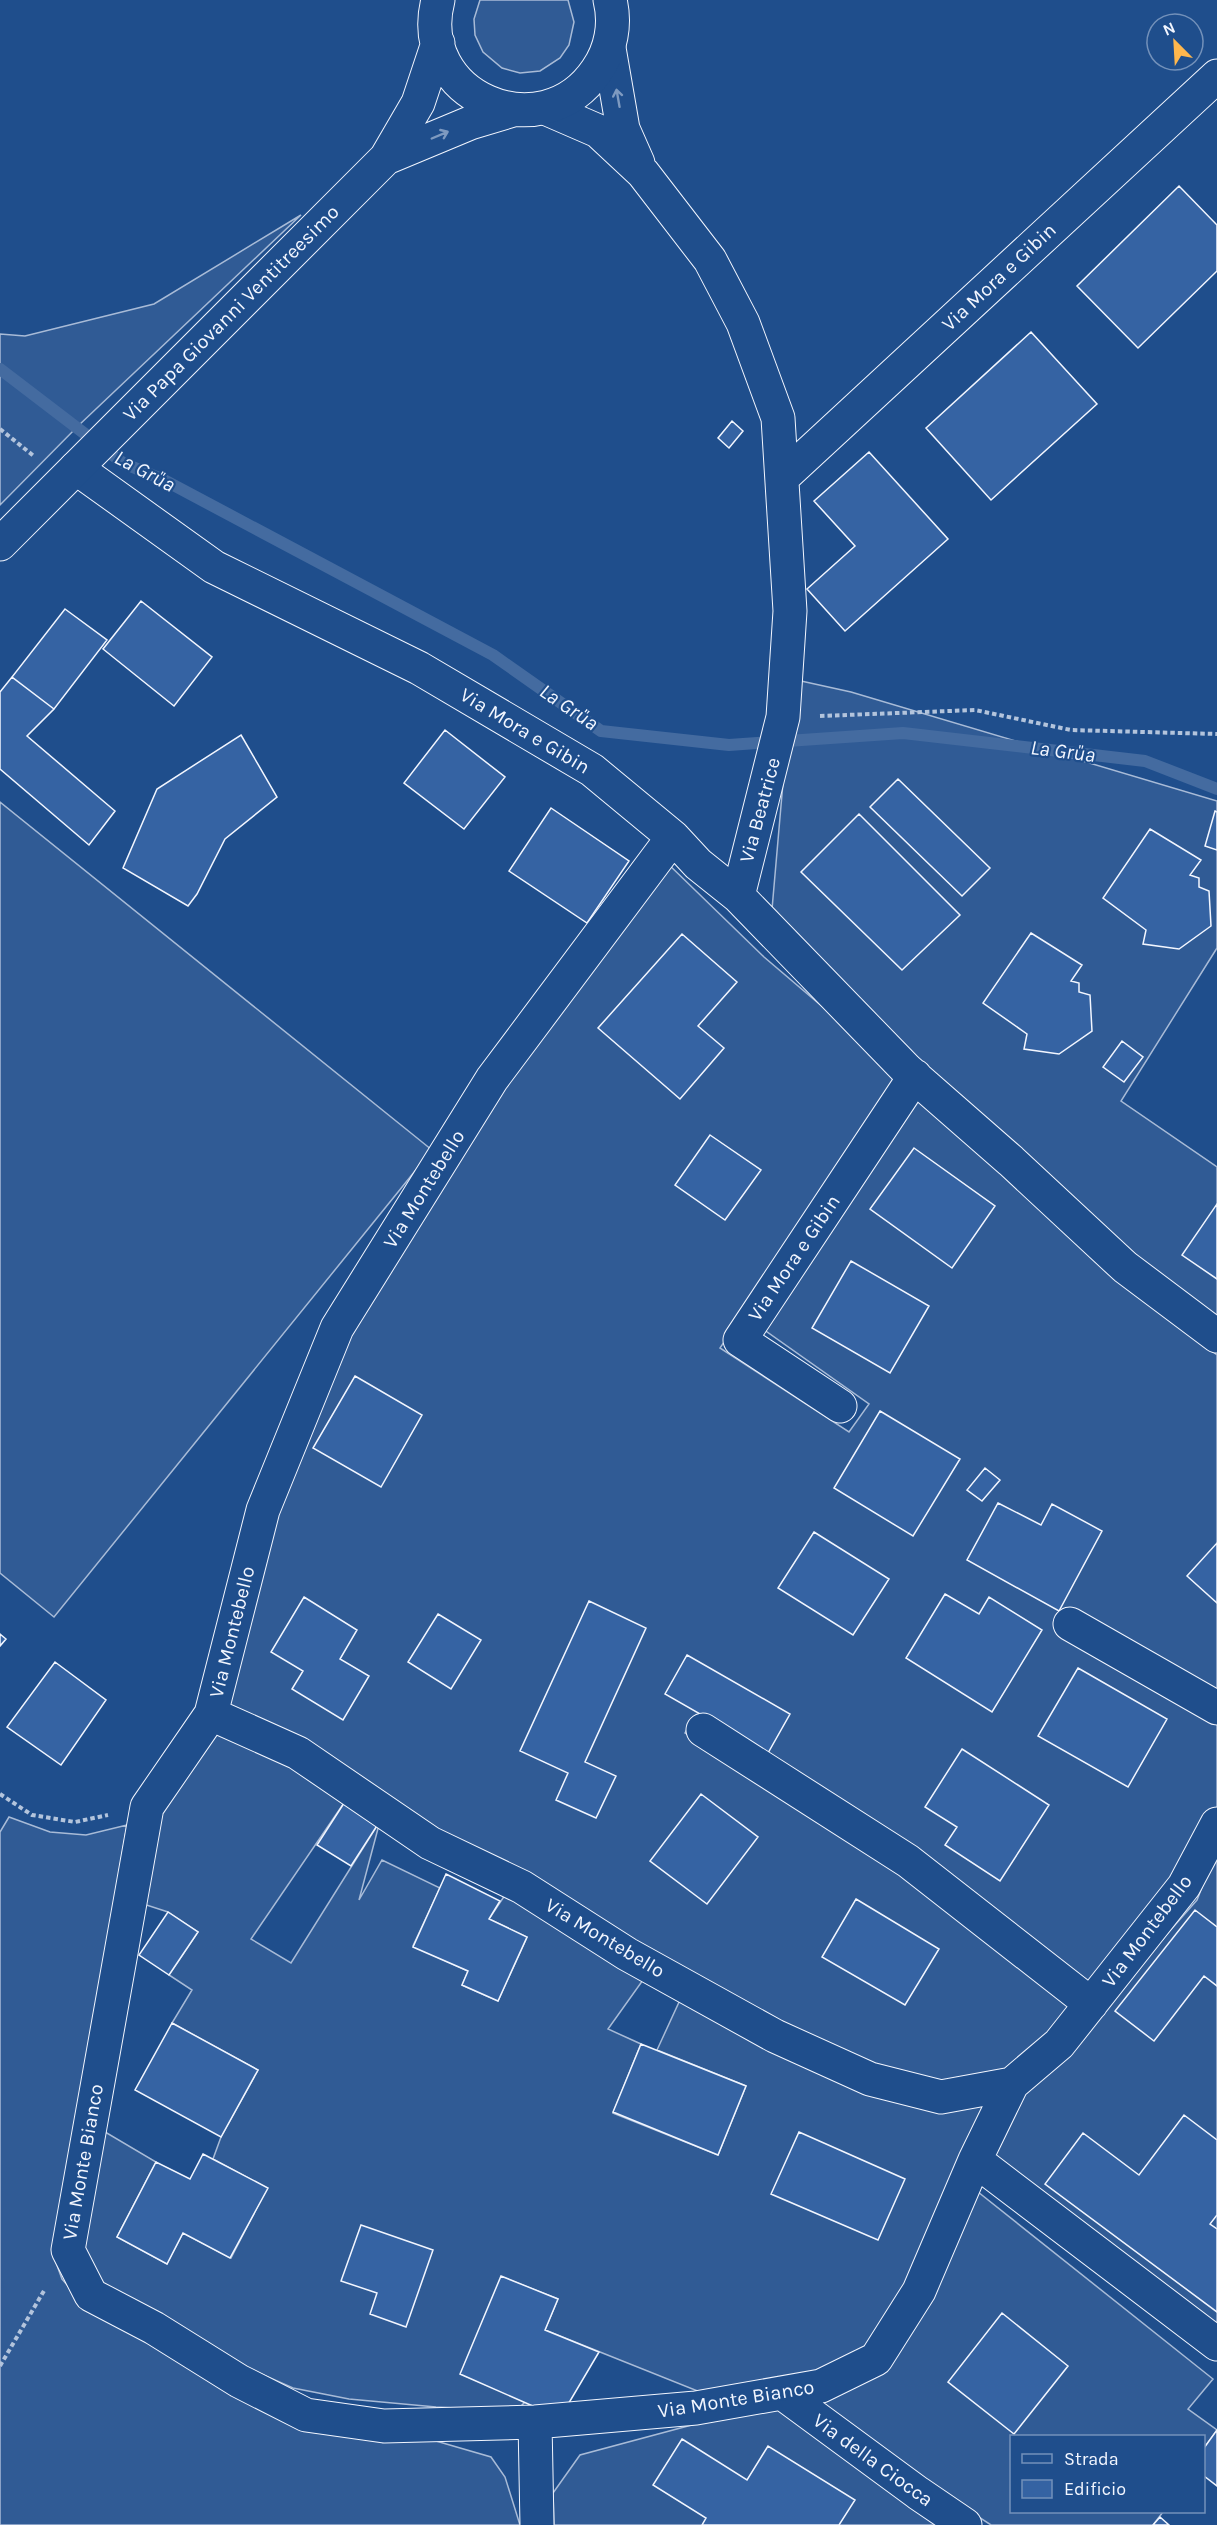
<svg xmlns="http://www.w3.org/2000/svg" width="1217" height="2525" font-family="Karla,sans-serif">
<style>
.built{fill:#305b95;stroke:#a8bbd7;stroke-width:1.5}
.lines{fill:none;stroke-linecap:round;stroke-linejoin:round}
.stream{stroke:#446ba0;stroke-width:12}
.building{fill:#3563a3;stroke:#f2f6ff;stroke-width:1.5}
.street-casing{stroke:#f2f6ff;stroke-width:35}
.secondary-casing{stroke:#f2f6ff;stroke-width:35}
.path{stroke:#b3c4dc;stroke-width:4;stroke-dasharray:4.5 3;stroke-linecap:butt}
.street{stroke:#1f4e8c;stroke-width:33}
.secondary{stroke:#1f4e8c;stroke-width:33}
.oneway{stroke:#7e9ac0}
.labels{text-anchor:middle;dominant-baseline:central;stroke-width:4.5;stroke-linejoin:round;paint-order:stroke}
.street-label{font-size:20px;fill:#f2f6ff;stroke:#1f4e8c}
.water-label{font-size:21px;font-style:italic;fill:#f2f6ff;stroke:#1f4e8c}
</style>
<rect width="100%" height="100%" fill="#1f4e8c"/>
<path class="built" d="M480,0H568L574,22L569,45L560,58L540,71L520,73L502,68L483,52L475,35L474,19Z
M301,215L78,426L0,505V334L25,336L154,304Z
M792,679L851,692L1217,801V948L1121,1101L1217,1167V1320L1131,1259L769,944Z
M0,802L432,1150L54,1617L0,1573Z
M663,859L764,957L904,1076L720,1348L849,1432L869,1404L763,1329L917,1098L1114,1274L1217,1355V1699L1072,1619L1066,1628L1217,1715V1814L1210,1827L1182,1906L1133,1954L1090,2002L948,1884L820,1793L692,1720L685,1733L838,1822L917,1885L972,1924L1082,2011L1063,2039L1007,2077L971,2092L861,2065L794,2033L693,1979L577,1909L418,1820L223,1703L264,1523L343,1337L484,1107Z
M219,1716L346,1800L251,1939L291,1963L380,1821L359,1900L382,1860L440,1888L413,1946L468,1971L462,1985L498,2001L527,1937L489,1919L507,1892L648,1973L608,2029L641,2044L613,2113L718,2155L746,2086L657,2050L680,2000L867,2086L1008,2093L870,2353L814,2378L700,2392L545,2330L558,2299L502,2277L461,2374L526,2401L516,2411L436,2407L349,2399L293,2388L227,2359L113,2297L74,2249L95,2126L156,2162L117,2237L167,2264L183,2233L231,2258L267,2188L213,2159L221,2137L258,2070L172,2023L192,1990L169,1975L198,1932L168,1912L134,1901L145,1842Z
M9,1817L50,1832L86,1835L127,1825L54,2257L62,2279L82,2302L392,2436L436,2441L491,2457L505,2477L520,2525H0V1832Z
M1217,1849V2335L975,2169L1029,2083L1098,2012L1197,1900Z
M968,2184L1213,2379L1188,2409L1217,2430L1204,2448V2436H1012V2512H1163L1153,2525H991L790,2395L877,2362Z
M782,2393L970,2525H554L553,2493L580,2455L714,2419Z"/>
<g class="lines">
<path class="stream" d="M0,369L123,463L164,480L493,655L601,731L729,745L903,733L1145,761L1217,789"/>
</g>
<path class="building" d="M1179,186L1217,225V271L1138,348L1077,286Z
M1031,332L1097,404L991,500L926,428Z
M732,421L743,431L729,448L718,438Z
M869,452L948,539L845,631L807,589L855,546L814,501Z
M141,601L212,657L174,706L103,649Z
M65,609L107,640L54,709L12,677Z
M12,677L54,709L27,736L115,811L89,845L0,769V692Z
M445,730L505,777L464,829L404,783Z
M241,735L277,797L225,839L197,894L188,906L123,868L157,789Z
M898,779L990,868L962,896L870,807Z
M551,808L629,861L587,923L509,871Z
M1215,811L1217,812V850L1205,846Z
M859,814L960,915L902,970L801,872Z
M1150,829L1201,860L1190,875L1199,878V887L1209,891L1211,926L1179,949L1143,944L1146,930L1103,898Z
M1031,933L1082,965L1071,981L1079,983V992L1090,995L1092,1031L1059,1054L1024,1049L1027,1034L983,1003Z
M682,934L737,982L698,1026L724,1048L680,1099L598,1028Z
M1122,1041L1143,1057L1124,1082L1103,1067Z
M710,1135L761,1170L725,1220L675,1185Z
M914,1148L995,1206L952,1268L870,1209Z
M1217,1204V1279L1182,1255Z
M851,1261L929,1306L890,1373L812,1328Z
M355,1376L422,1415L381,1487L313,1448Z
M880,1411L960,1459L913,1536L834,1488Z
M985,1468L1000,1480L982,1501L967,1490Z
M998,1503L1041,1525L1052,1504L1102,1531L1059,1611L967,1560Z
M814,1532L889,1579L853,1635L778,1588Z
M1217,1543V1603L1187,1576Z
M945,1594L979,1614L989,1597L1042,1630L992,1712L906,1658Z
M304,1597L357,1630L340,1659L369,1676L343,1720L292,1689L303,1671L271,1652Z
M589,1601L646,1628L585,1762L616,1776L596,1818L556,1800L568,1773L520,1751Z
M438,1614L481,1640L451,1689L408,1662Z
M0,1634L6,1639L0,1646Z
M687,1655L790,1714L768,1753L665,1694Z
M55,1662L106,1700L61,1765L7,1727Z
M1078,1668L1167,1719L1128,1787L1038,1736Z
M962,1749L1049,1805L1000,1881L945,1845L957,1827L925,1807Z
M701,1794L758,1837L707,1904L650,1861Z
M346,1800L380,1821L351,1866L317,1845Z
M446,1874L500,1901L489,1919L527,1937L498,2001L462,1985L468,1971L413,1947Z
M856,1899L939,1949L905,2005L822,1957Z
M1195,1910L1217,1927V1986L1204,1976L1154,2041L1115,2011Z
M168,1912L198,1932L169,1975L139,1955Z
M172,2023L258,2070L221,2137L135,2090Z
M641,2044L746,2086L718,2155L613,2112Z
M1184,2115L1217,2140V2215L1210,2224L1217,2229V2312L1045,2184L1083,2133L1139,2175Z
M799,2132L905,2179L878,2240L771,2194Z
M203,2154L268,2188L230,2258L183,2233L167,2264L117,2237L156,2162L190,2179Z
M361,2225L433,2250L406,2327L370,2314L377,2293L341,2281Z
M501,2276L558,2299L545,2330L599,2352L560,2418L460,2374Z
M1002,2313L1068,2366L1014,2434L948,2382Z
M1217,2430V2486L1204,2476V2448Z
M682,2439L747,2480L768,2446L855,2500L839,2525H702L706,2518L653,2485Z
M1160,2517L1169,2525H1153Z"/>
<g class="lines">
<defs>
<path id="street" d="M609,48L623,129L638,163
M545,108L598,131L643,173L710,260L743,323L778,418L790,611L783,717L738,896
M76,468L214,567L419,668L592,770L673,837L698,864L738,896L907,1070L1011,1161L1125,1267L1217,1336
M782,478L1217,76
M673,837L492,1079L337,1328L263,1510L211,1714L147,1807L68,2250L91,2295L154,2328L239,2381L306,2415L384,2426L535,2422L696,2408L821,2386L876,2359L919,2291L975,2160L1012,2084
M840,1406L740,1340L915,1076
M1070,1624L1217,1708
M211,1714L298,1753L430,1843L522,1887L627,1954L775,2036L870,2079L941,2097L1012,2084L1059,2044L1184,1886L1217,1824
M703,1730L908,1861L1091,2004
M975,2160L1217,2344
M782,2393L918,2493L965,2525
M535,2422L537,2525"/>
<path id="secondary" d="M438,0C413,96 542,152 597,70C611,50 616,24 610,0
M386,158L470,123L513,110
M0,544L386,158L418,103L438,43"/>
</defs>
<use href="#street" class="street-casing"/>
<use href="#secondary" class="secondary-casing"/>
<path class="path" d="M0,429L35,457
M820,716L975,710L1071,730L1217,734
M0,1794L32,1815L75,1822L108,1815
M0,2366L45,2289"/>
<use href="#street" class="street"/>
<use href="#secondary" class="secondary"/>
</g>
<defs><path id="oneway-shaft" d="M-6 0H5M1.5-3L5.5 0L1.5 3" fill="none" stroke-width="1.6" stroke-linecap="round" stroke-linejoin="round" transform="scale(1.5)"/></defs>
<g class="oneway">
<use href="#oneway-shaft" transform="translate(618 98) rotate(-100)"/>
<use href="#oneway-shaft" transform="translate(440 135) rotate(-23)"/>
</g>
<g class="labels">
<g class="street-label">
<text transform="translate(999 277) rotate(-43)">Via Mora e Gibin</text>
<text transform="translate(231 313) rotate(-45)">Via Papa Giovanni Ventitreesimo</text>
<text transform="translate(525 731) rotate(31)">Via Mora e Gibin</text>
<text transform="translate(760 810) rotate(-75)">Via Beatrice</text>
<text transform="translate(424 1189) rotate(-58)">Via Montebello</text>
<text transform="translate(794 1258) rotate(-56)">Via Mora e Gibin</text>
<text transform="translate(232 1632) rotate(-76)">Via Montebello</text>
<text transform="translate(1147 1931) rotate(-53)">Via Montebello</text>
<text transform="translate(605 1938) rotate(31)">Via Montebello</text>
<text transform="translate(83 2162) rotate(-80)">Via Monte Bianco</text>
<text transform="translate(736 2399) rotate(-9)">Via Monte Bianco</text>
<text transform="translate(873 2460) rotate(36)">Via della Ciocca</text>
</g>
<g class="water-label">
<text transform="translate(145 471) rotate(28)">La Grűa</text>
<text transform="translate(569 707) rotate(34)">La Grűa</text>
<text transform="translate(1063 751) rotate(7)">La Grűa</text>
</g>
</g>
<rect x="1010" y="2435" width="195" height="78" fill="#1f4e8c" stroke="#7391ba" stroke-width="1.5"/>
<rect x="1022" y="2454" width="30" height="9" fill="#1f4e8c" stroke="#7391ba" stroke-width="1.5"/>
<text x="1064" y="2465" font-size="18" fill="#f2f6ff">Strada</text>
<rect x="1022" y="2480" width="30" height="18" fill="#3563a3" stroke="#7391ba" stroke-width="1.5"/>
<text x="1064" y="2495" font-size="18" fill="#f2f6ff">Edificio</text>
<g transform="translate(1175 42) rotate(336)"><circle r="28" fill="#1f4e8c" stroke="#7391ba" stroke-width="1.5"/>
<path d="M0-4.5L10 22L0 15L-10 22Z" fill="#ffb74d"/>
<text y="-9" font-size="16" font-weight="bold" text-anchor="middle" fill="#f2f6ff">N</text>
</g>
</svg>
